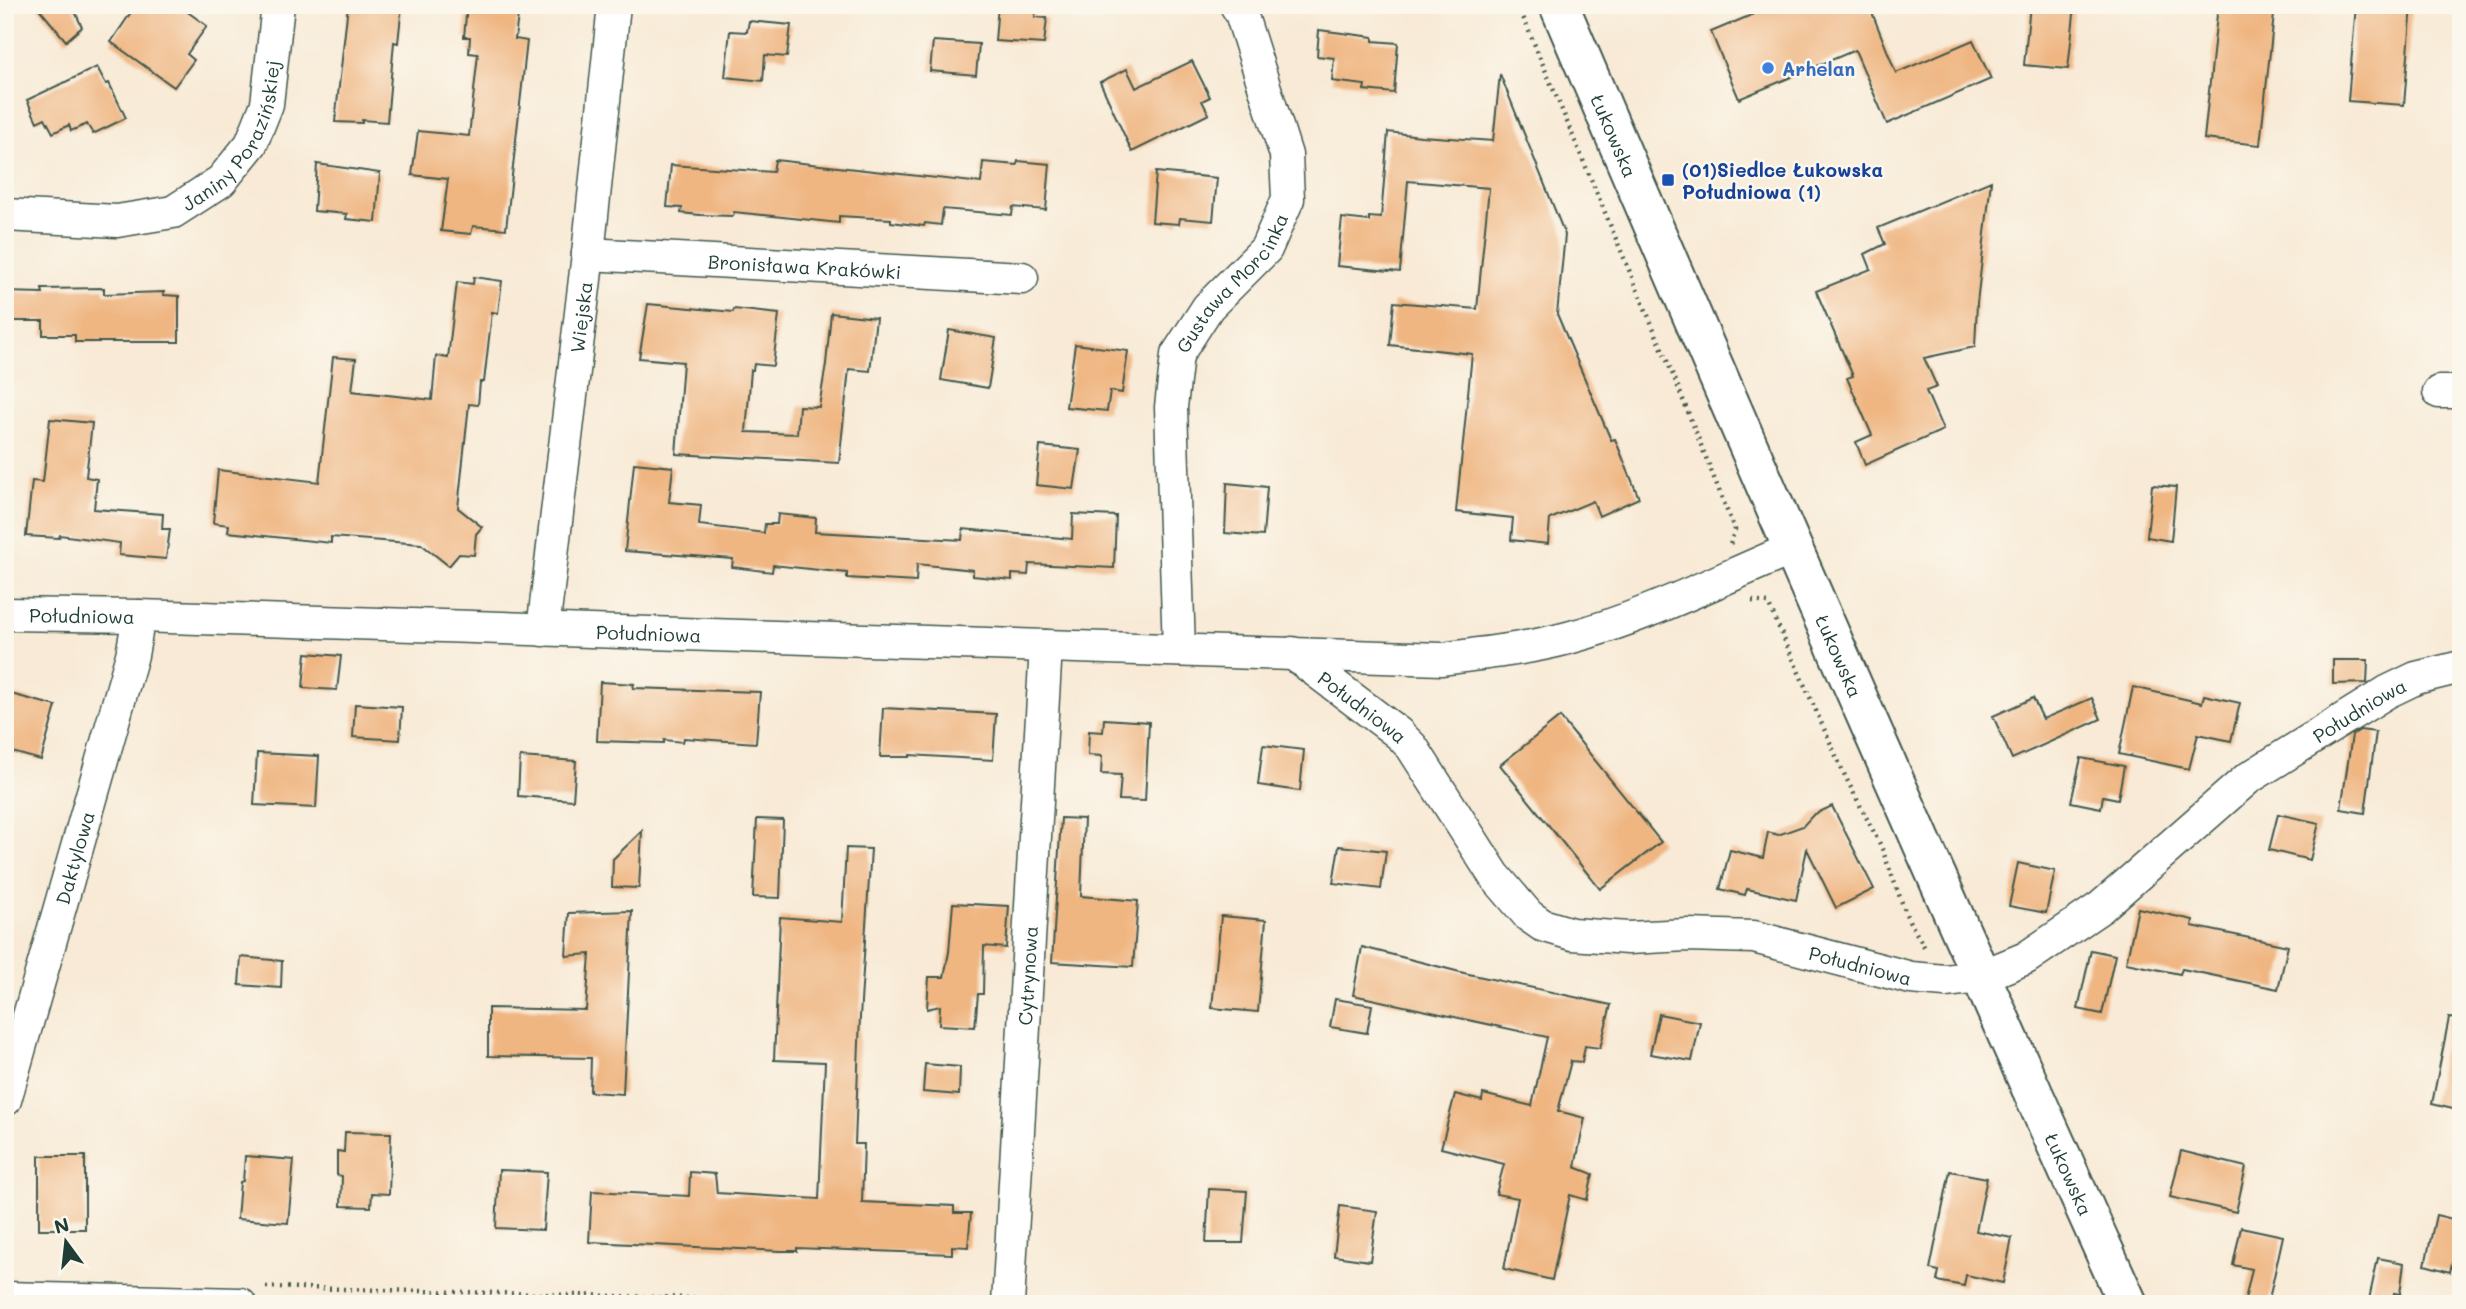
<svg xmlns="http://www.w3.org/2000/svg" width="2466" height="1309" font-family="Mali,sans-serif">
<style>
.building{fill:#efb682}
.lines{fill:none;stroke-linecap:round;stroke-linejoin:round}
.minor-casing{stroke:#40574c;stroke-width:35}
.major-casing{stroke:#40574c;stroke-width:42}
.path{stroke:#40574c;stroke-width:4.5;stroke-dasharray:2 5;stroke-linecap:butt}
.minor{stroke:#fff;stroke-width:32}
.major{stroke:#fff;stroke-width:38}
.shop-dot{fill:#3f7fe0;stroke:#fbf7ec;stroke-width:2.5}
.transit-dot{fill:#1a4fb4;stroke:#fbf7ec;stroke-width:2.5}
.labels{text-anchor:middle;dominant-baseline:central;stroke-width:5;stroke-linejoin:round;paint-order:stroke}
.shop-label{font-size:19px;font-weight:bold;fill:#366cbe;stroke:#fbf7ec;text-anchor:start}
.street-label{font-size:19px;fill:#1f3d34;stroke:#fbf7ec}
.transit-label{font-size:19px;font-weight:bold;fill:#164399;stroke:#fbf7ec;text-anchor:start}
</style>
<rect width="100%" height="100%" fill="#fbf7ec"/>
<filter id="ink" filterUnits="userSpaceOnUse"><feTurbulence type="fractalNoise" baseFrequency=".0143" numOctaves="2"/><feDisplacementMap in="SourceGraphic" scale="14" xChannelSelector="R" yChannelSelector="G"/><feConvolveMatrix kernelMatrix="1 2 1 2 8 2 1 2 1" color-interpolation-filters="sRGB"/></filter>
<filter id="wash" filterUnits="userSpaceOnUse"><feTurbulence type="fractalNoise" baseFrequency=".00686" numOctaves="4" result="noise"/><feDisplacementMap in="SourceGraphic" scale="28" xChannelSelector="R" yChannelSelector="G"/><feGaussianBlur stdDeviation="1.57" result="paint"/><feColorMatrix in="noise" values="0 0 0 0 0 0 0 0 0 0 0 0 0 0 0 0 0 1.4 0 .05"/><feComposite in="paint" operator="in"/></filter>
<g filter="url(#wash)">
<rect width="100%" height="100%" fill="#f8ead6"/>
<g id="blocks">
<path class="building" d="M36,5H72L82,27L66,41Z
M136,5H178L207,26L187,54L194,60L174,87L111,42Z
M348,5H402L398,43L394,42L387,122L362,120V123L335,122Z
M467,5L519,7L515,39L527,41L506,229L473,226L471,234L441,231L448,179L412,175L418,131L469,136L478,54L469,53L470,37H464Z
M998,5H1036L1035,17L1047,18L1044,44L995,41Z
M1775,5H1869L1896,73L1973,40L1991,79L1887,124L1855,50L1739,99L1711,32Z
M2030,5H2075L2068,69L2024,65Z
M2218,5H2275L2260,145L2204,139Z
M2356,5H2412L2404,105L2348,101Z
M749,21L791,25L787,57L765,55L763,81L725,77L730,31L747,32Z
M1319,30L1373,37V41L1398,43L1394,93L1364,90L1365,85L1332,81L1334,58L1317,56Z
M933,41L979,44L976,75L930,71Z
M1192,61L1210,97L1202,101L1209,114L1132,152L1100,82L1127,69L1136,88Z
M97,67L106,84L109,83L126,118L93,134L87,124L71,131L69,125L53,133L45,118L37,122L27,100Z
M1500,74L1565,235L1557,314L1611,440L1615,439L1639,498L1599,516L1593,501L1550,519L1548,544L1511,540L1513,518L1456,512L1472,354L1390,345L1394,302L1477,309L1489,188L1408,181L1400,272L1337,266L1342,218L1369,221V217L1381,218L1388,132L1421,136L1493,141Z
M775,160L981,183L983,162L1017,165L1018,161L1050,164L1046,210L1013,207L1012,215L943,209L941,225L925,223L924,226L891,222V219L839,216V223L734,212L733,216L700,215L681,213L682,208L667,207L671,165L773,172Z
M317,164L380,173L376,222L346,219L347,214L314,211Z
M1156,172L1217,178L1213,221L1180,218L1179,224L1152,222Z
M1991,181L1977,303L1975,347L1924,358L1937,387L1926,391L1943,430L1865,465L1856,442L1872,435L1847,378L1853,376L1816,291L1871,269L1865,254L1885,244L1878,228Z
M474,277L502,281L498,313L492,312L484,382H480L478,405L469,404L458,508L482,527L476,534L474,555L459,554L449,566L421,544L331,537V543L228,532L229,525L213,523L218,470L319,482L333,357L356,359L352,391L432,400L436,356L448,358L457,282L473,284Z
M104,288V294L164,292V295L179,296V342H75V335H43V321H5V292L43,293L42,289Z
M648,304L733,312L734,309L779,314L773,366L754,364L753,370H751L746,432L797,434L799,406L819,407L826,364L831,313L876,318L870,371L849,369L839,463L676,454L683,362L639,358Z
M949,330L996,338L988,388L941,380Z
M1075,344L1128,351L1122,393L1110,391L1107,411L1066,407Z
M50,419L92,423L86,477L97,479L94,509L163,514L162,529H170L166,559L119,555L120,543L60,535L59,538L26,536L32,481L43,482Z
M1040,446L1080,450L1074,489L1036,485Z
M634,463L673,467L669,502L701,505L699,525L764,533L765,524H777L778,514L816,518L815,532L962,540L963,529L1072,539L1073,514L1116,516L1114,568L1029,564L1028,575L1012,574V580L973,576V570L917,564L916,582L847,578V573L773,565L772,572L732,567L733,559L625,551Z
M1227,483L1267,487L1263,536L1225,533Z
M2152,485L2176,487L2171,541L2147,537Z
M306,653L341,656L337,690L303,688Z
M2333,660H2368L2367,683L2333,684Z
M600,682L634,684L633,688L760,692L756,743L684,738L683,742L664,740V743L597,741Z
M2133,687L2202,703L2204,695L2240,703L2231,741L2198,734L2189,769L2119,754Z
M11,694L56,706L41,760L5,750V715Z
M2033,698L2043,719L2092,698L2101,719L2012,759L1993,716Z
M355,704L402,707L400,740L353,737Z
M883,708L996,714L993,760L910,755V757H880Z
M1560,717L1661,842L1600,889L1500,765Z
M1104,719L1149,722L1145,801L1119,800L1121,775L1101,774L1102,756L1088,755L1089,731L1103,732Z
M2360,730L2376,732L2365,813L2341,809L2352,735Z
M1263,745L1304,750L1300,791L1258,785Z
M257,753L319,756L316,808L254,805Z
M520,757L576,761L573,800L518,796Z
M2081,758L2124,766L2118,799L2103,796L2101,808L2071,802Z
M1832,806L1874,889L1836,908L1807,849L1796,900L1747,889L1745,895L1720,889L1730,850L1763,858L1768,832L1778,835L1803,826L1813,815Z
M2278,814L2319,823L2310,860L2269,850Z
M1061,818L1084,819L1081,896L1138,901L1133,967L1052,962Z
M757,819L783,820L780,898L753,897Z
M642,831L639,888L612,887L613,859Z
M1339,846L1386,851L1381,889L1333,883Z
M846,848L871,849L860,1017L855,1144H864L862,1202L954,1206V1213H971L968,1247L952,1246V1254L797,1248V1251H781L589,1242L592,1191L689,1196L690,1172L715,1174L717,1193L819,1199L825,1062L774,1060L780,917L842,922Z
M2018,863L2055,871L2046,913L2009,906Z
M953,903L1009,906L1006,948L984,946L983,994H978L975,1027L939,1025L940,1006L927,1009L929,977H944L949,952Z
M2138,908L2193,920L2192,926L2288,946L2278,989L2182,969L2180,974L2126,963Z
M632,911L623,1094L590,1092L591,1058L488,1056V1008L586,1010L590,954L566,956L569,913Z
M1221,916L1266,920L1258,1012L1212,1008Z
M1362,947L1464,973L1611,1005L1600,1048L1585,1046L1582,1062L1571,1061L1558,1111L1585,1118L1575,1167L1593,1174L1587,1200L1570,1195L1552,1280L1504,1269L1518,1198L1496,1194L1504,1164L1441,1148L1455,1094L1482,1101L1483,1094L1532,1106L1547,1037L1353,995Z
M2091,950L2115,955L2102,1014L2078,1009Z
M241,957L282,961L281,988L239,985Z
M1335,999L1372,1005L1367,1033L1330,1027Z
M1659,1014L1700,1022L1692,1061L1650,1054Z
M2449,1018L2461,1019V1111L2432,1104Z
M925,1064L960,1067L959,1095L923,1092Z
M345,1132L391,1133L389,1194L372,1193L371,1207L341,1206L342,1176L337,1175V1151L344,1152Z
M2181,1151L2246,1167L2236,1212L2170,1197Z
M39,1156H85V1229H39Z
M245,1156L294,1160L288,1223L237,1219L240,1182L243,1181Z
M499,1170L547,1172L543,1230L496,1228Z
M1950,1171L1987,1178L1976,1231L2012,1238L2003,1283L1966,1275L1964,1286L1937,1281L1939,1271L1930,1269Z
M1209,1189L1247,1191L1243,1243H1206Z
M1340,1206L1377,1211L1370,1261L1334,1256Z
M2436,1215L2461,1221V1265L2452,1263L2450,1272L2425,1265Z
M2241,1227L2283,1236L2268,1304H2244L2252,1269L2233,1265Z
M2378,1258L2404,1263L2400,1294L2394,1293L2392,1304H2368Z"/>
</g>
</g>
<g filter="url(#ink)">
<use href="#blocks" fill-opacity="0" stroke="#40574c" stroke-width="2"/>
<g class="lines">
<defs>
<g id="minor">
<path id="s1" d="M5,215L117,221L173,212L221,181L251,144L267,104L278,5"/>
<path id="s2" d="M588,254L1022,278"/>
<path d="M2439,392H2461"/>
<path id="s3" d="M5,614L139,616L1442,659C1484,653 1527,649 1568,638C1646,617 1718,580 1792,549"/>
<path id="s4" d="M543,630L588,254L614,5"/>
<path id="s5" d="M1179,650L1171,407L1177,355L1208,307L1266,249L1288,199L1286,155L1241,13L1236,5"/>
<path id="s6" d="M1292,653L1398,733L1412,747L1494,875L1529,916L1542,925L1572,934L1628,938L1687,935L1754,937L1911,978L1945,981L1980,977L2026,958L2101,907L2247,779L2387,692L2416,678L2461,667"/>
<path id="s7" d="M5,1100L132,655L139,616"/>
<path d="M5,1298L240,1304"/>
<path id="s8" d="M1008,1304L1046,646"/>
</g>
<g id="major">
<path id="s9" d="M1559,5C1744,440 1933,873 2128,1304"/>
</g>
</defs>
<use href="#minor" class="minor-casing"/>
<use href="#major" class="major-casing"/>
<path class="path" d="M1518,5L1676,382L1730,518L1735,529L1730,545
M1752,601L1768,603L1845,776L1881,846L1908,919L1925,948
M5,1175L13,1149
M266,1287L919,1304"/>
<use href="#minor" class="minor"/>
<use href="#major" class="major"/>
</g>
</g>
<circle class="shop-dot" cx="1768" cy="68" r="7"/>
<rect class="transit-dot" x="1661" y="173" width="14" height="14" rx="3.5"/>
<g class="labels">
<g class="shop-label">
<text x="1782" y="68">Arhelan</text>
</g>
<g class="street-label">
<text stroke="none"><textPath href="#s1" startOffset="271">Janiny Porazińskiej</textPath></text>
<text stroke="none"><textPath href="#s9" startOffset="142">Łukowska</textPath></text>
<text stroke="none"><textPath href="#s2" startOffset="217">Bronisława Krakówki</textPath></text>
<text stroke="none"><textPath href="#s5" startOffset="387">Gustawa Morcinka</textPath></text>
<text stroke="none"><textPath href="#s4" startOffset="315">Wiejska</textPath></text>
<text stroke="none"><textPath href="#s3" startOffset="77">Południowa</textPath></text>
<text stroke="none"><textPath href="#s3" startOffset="644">Południowa</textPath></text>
<text stroke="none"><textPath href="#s9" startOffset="709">Łukowska</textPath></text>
<text stroke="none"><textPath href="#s6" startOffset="89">Południowa</textPath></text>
<text stroke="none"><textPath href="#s6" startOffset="1286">Południowa</textPath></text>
<text stroke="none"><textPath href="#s7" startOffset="252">Daktylowa</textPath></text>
<text stroke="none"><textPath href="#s6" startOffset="698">Południowa</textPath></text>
<text stroke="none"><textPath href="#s8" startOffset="329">Cytrynowa</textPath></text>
<text stroke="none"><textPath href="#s9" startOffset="1276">Łukowska</textPath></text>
</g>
<g class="transit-label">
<text x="1682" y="169">(01)Siedlce Łukowska<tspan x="1682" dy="22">Południowa (1)</tspan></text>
</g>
</g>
<rect width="2466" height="1309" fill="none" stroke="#fbf7ec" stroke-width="28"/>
<g transform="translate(66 1242) rotate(345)" stroke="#fbf7ec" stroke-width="5" paint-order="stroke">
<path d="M0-5L12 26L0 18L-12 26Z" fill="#1f3d34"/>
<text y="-10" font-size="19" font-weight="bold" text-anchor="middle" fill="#1f3d34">N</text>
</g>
</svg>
